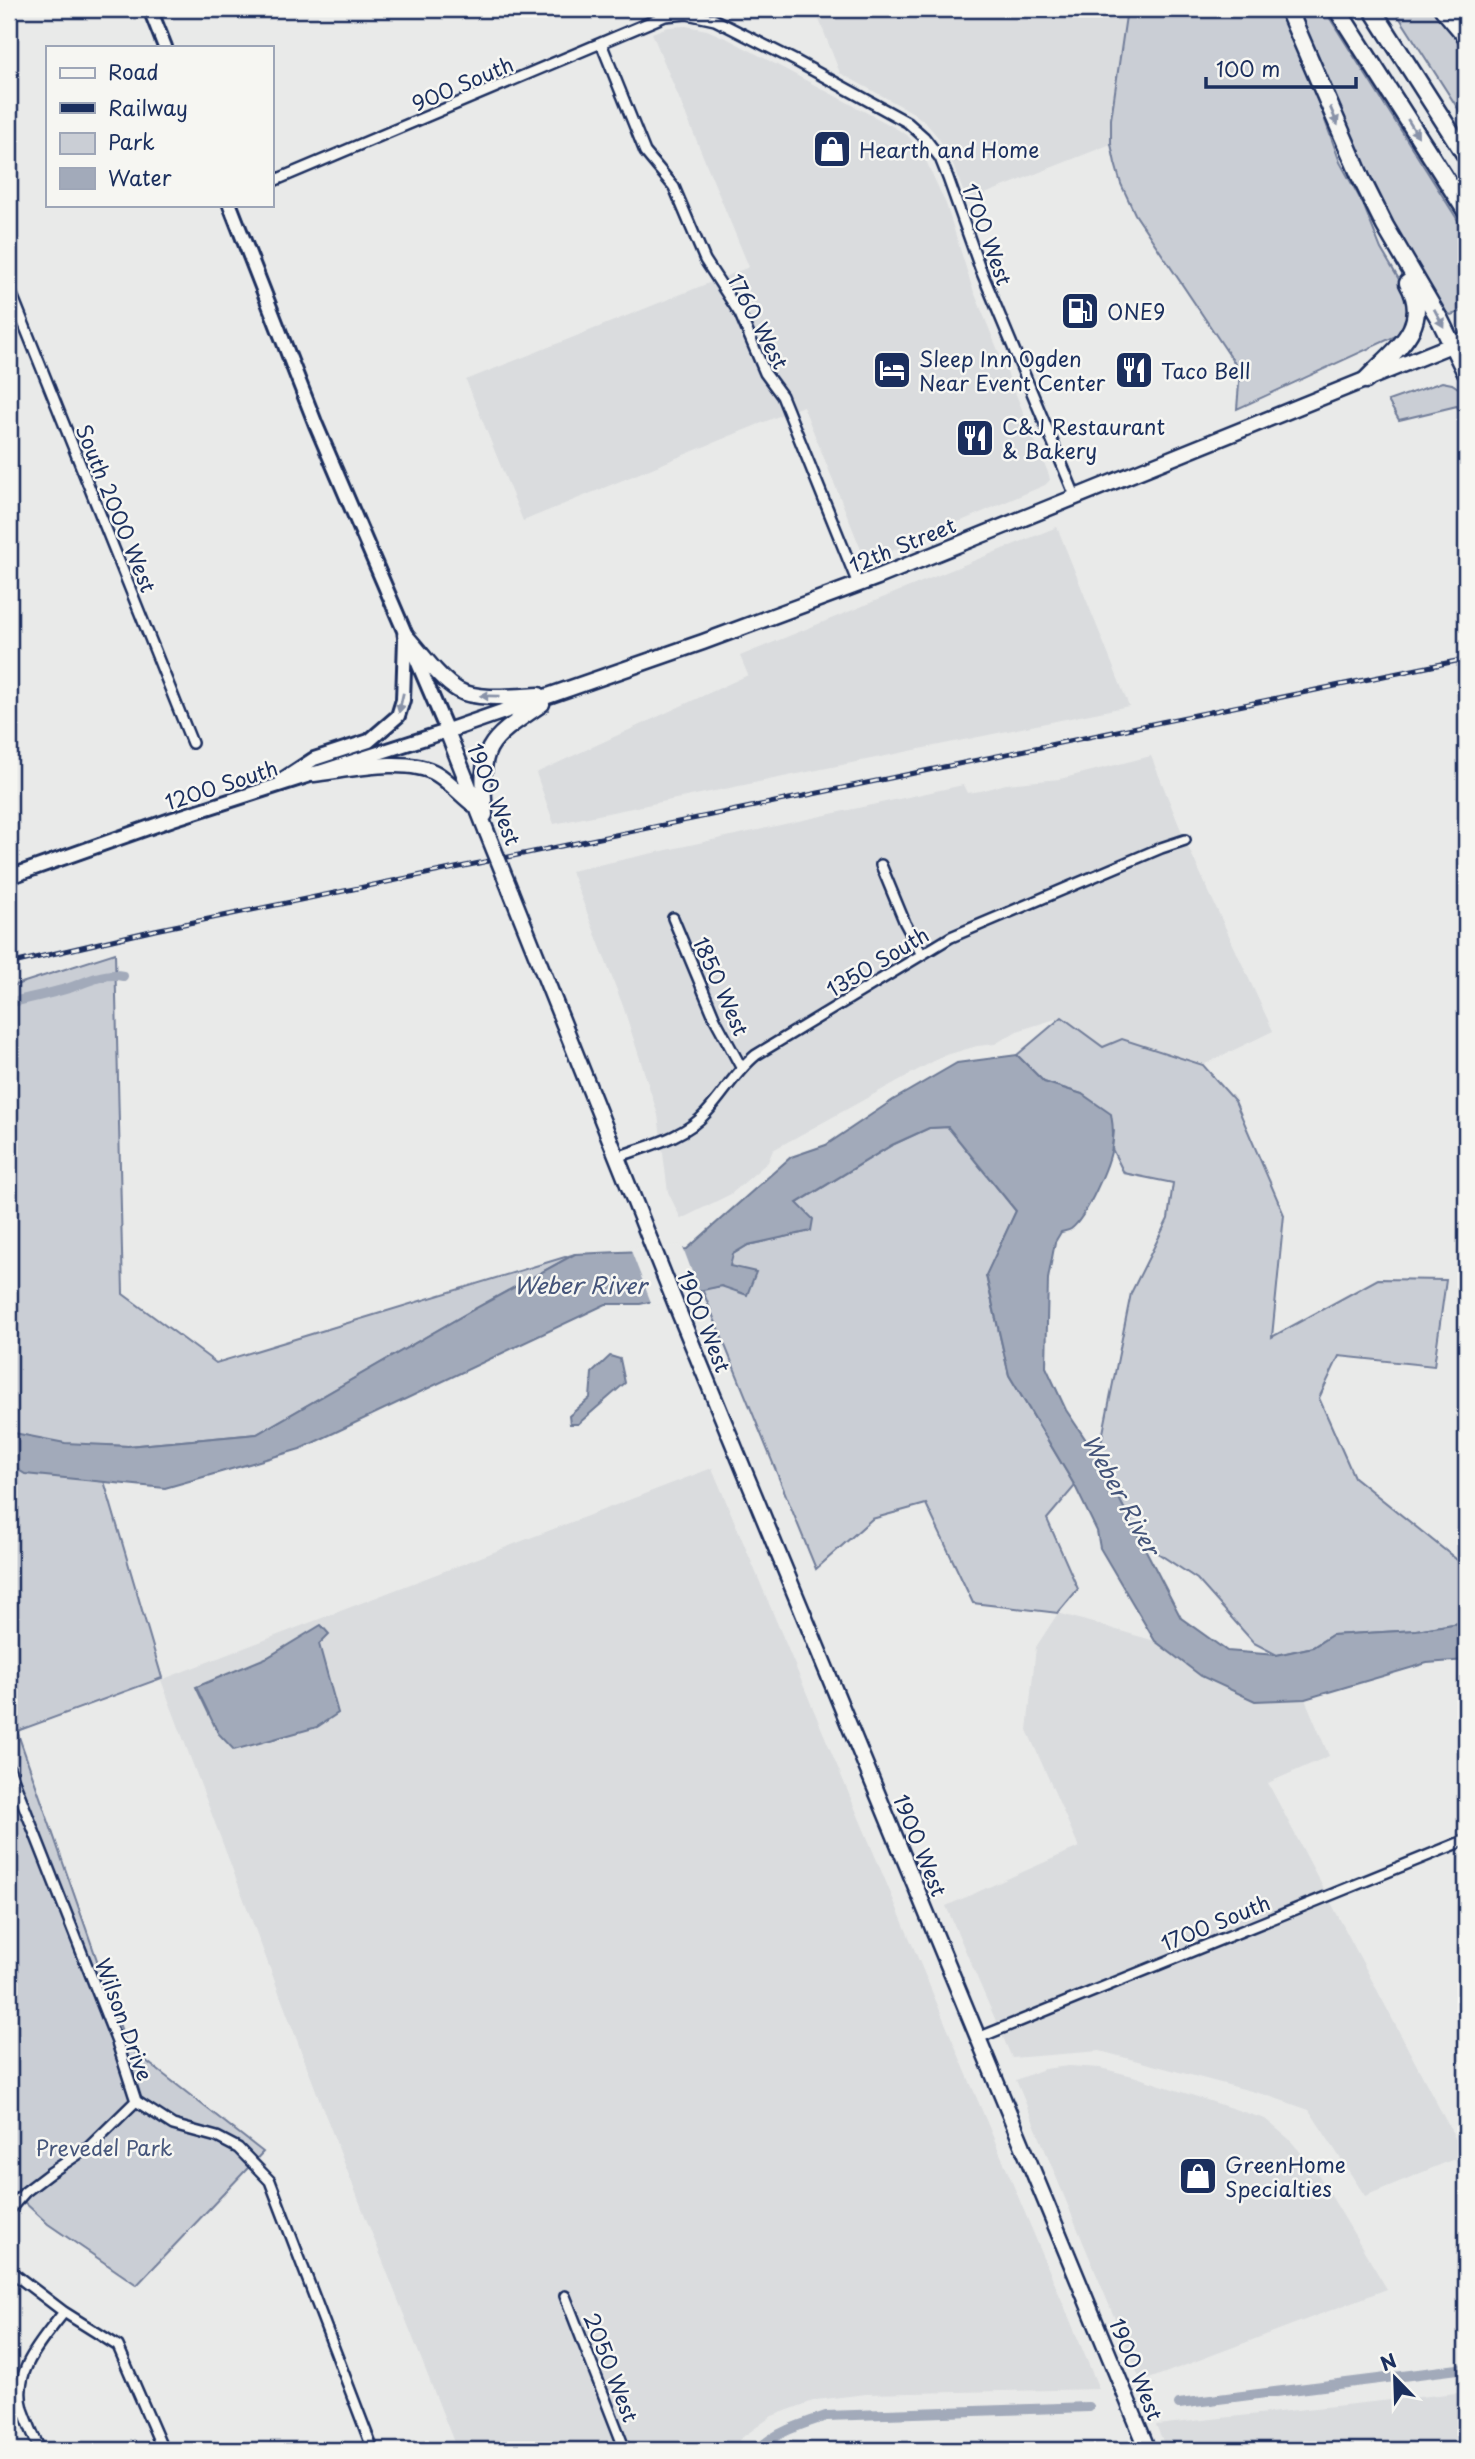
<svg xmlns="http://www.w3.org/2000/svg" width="1475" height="2459" font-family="'Playpen Sans',sans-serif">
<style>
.built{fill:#dadcde}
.green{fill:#caced5;stroke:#727e9a;stroke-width:2}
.water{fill:#a2aaba;stroke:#6c7995;stroke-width:2}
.pier{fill:#e9eae9}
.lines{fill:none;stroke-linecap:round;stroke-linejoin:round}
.canal{stroke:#a2aaba;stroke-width:10}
.street-casing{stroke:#1b2f5e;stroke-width:14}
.secondary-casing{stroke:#1b2f5e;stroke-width:18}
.primary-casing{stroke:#1b2f5e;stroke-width:19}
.highway-casing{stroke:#1b2f5e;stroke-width:21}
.street{stroke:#f6f6f2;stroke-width:9}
.secondary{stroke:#f6f6f2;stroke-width:12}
.primary{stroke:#f6f6f2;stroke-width:14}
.highway{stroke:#f6f6f2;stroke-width:16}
.rail-casing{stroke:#1b2f5e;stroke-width:5}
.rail{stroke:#f6f6f2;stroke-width:2.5;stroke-dasharray:8;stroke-linecap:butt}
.primary-bridge-casing{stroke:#1b2f5e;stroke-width:19;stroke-linecap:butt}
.primary-bridge{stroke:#f6f6f2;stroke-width:14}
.oneway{fill:#8892a8}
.labels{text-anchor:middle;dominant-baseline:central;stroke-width:5;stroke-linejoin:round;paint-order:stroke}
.street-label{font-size:21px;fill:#1b2f5e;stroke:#f6f6f2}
.poi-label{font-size:21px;fill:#1b2f5e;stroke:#f6f6f2;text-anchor:start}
.park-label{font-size:21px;fill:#47577c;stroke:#f6f6f2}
.water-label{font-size:23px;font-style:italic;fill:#44547a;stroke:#f6f6f2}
</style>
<rect width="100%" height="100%" fill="#e9eae9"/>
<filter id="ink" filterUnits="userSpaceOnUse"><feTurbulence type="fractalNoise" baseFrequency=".0143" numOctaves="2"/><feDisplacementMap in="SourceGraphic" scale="14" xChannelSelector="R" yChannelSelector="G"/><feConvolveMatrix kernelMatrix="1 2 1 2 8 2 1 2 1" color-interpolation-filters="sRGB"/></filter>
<g filter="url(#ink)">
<path class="built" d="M815,9H1127L1111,119V144L967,201L949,155L937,136L925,122L912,112L840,73Z
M686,26L707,30L728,39L890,125L907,135L921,150L946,204L972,287L1049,475L1050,480L1045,485L866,562L803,406L523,521L466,380L749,267L652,33L668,27Z
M1057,527L1129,706L554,824L536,773L748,675L740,656Z
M1151,756L1185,840L1273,1031L1203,1065L1122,1040L1103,1047L1062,1017L1017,1031L995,1044L977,1046L943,1056L773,1150L768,1162L731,1194L681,1219L668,1192L658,1115L623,1006L571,871L963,785L967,793L981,791L1006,784L1060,779Z
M712,1468L1099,2389L866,2394L816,2400L772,2416L740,2439L733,2450H457L323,2109L161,1680Z
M1058,1613L1155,1641L1201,1676L1255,1701L1305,1699L1329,1756L1268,1783L1464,2155L1365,2196L1309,2110L1266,2095L1100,2051L1012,2058L946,1906L1079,1847L1027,1730L1036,1647Z
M1069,2066L1100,2068L1133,2076L1265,2119L1289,2139L1315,2169L1387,2289L1141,2382L1016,2080L1044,2069Z
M1466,2392V2450H1167L1156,2425Z"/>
<path class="green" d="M1127,9H1279L1310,79L1340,162L1363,204L1381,249L1404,288L1411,307L1404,329L1396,336L1237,409L1240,371L1135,214L1121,184L1115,163L1111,144V119Z
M1294,9H1324L1466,233V310L1451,315L1445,312L1371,185Z
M1394,9H1434L1466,48V121Z
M1442,382L1452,384L1466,393V425L1457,406L1399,420L1388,401Z
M115,953L123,1294L216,1363L575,1254L471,1311L257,1434L128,1446L103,1445L102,1480L104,1481L162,1678L17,1731L127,2046L263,2152L137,2285L48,2224L9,2188V987Z
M1062,1017L1103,1047L1122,1039L1203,1065L1235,1101L1284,1215L1272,1337L1378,1279L1446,1280L1434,1366L1339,1356L1319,1398L1354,1477L1461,1563L1466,1561V1622L1416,1630L1332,1635L1313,1647L1277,1655L1254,1643L1197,1579L1141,1542L1098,1458L1131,1293L1168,1219L1173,1183L1124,1173L1112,1149L1114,1131L1082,1094L1044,1082L1017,1055Z
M948,1127L1016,1211L986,1276L1009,1375L1075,1486L1047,1519L1078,1589L1058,1613L973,1603L926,1504L872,1519L816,1569L702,1289L722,1286L733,1254L748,1245L810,1231L796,1204L892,1145L929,1128Z"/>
<path class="water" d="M1017,1055L1044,1082L1082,1094L1111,1114C1113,1125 1114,1135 1112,1146C1110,1164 1086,1218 1071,1229C1068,1231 1064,1231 1061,1232L1055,1242L1048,1279L1046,1367L1066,1410L1098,1458L1181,1618L1227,1651L1277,1655L1313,1647L1332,1635L1416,1630L1466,1622V1660L1427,1663L1305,1699L1255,1701L1201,1676L1155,1641L1100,1548L1097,1531L1075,1486L1009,1375L986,1275L1016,1211L948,1127L929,1128L892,1145L797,1203L813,1219L811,1231L748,1245L733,1254L730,1266L756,1272L747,1295L721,1286L640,1304H606L300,1449L249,1464L165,1488L25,1474L9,1464V1432L65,1443L128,1446L257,1434L471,1311L575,1254L687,1249L791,1157L826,1145L893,1100L957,1063Z
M610,1356L620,1359L625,1383L578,1424H570L569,1416L590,1398L592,1373Z
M321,1625L329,1634L319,1644L338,1713L317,1727L234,1750L218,1733L196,1687L268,1657Z"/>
<path class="pier" d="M682,1245L700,1293L652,1305L630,1248Z"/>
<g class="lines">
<path class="canal" d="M9,1003C29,998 49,994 69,988C87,982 103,972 123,976
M1179,2404L1466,2368
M757,2450C776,2432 802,2424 826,2416L1089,2407"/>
<defs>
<path id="street" d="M601,43L645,152L674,187L705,260L740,314L765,373L782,396L858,584
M271,182L665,16L687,14L715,20L796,61L907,122L924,137L940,158L948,178L980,268L1076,498
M9,287L192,743
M881,865L905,923L921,953
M673,918L715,1019L741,1067
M617,1157C647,1146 684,1138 706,1113C724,1094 735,1072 756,1055L951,937L1161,848L1185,840
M9,1768L117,2042L136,2101L173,2125L217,2137L238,2148L270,2181L373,2450
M978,2038L1466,1840
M9,2210L25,2192L50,2173L89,2147L136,2101
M9,2270L64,2312L118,2346L163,2450
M565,2296L625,2450
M40,2450C34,2437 28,2423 23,2409C12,2371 42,2341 64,2312"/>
<path id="secondary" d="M150,9L165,47
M282,780L314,759L369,741L398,716L403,700L405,639
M9,877L173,819L447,731L316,425L230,205"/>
<path id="primary" d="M405,635C421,652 438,678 458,690C477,701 517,696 539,695
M314,774C348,770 407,756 437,774C450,782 462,796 474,805
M485,815C480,745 484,743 542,704
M486,830L447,731L703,642L878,577L1466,339
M511,892L680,1315L1148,2450"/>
<path id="highway" d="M1288,9L1361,178L1385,226L1440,320L1466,373
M1337,9L1466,211
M1372,9L1466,156
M1443,9L1466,36
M1366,380C1394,350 1433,327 1408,283"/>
</defs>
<use href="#street" class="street-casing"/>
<use href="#secondary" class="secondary-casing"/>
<use href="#primary" class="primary-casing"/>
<use href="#highway" class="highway-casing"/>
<use href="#street" class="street"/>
<use href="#secondary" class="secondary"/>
<use href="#primary" class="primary"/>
<use href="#highway" class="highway"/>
<defs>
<path id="rail" d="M9,964L155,930L1466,659"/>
</defs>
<use href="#rail" class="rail-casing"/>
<use href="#rail" class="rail"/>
<defs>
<path id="primary-bridge" d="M486,830L511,892"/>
</defs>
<use href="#primary-bridge" class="primary-bridge-casing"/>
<use href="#primary-bridge" class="primary-bridge"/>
</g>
<defs><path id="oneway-solid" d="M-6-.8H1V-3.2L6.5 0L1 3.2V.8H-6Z" transform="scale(1.75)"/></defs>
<g class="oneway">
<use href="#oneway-solid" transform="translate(1334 116) rotate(67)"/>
<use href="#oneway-solid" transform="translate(1413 128) rotate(58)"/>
<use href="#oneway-solid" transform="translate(1439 318) rotate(62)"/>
<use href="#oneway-solid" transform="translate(490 696) rotate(-179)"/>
<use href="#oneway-solid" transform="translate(401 703) rotate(103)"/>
</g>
</g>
<defs>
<symbol id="shop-square" viewBox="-11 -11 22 22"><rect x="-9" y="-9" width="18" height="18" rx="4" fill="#1b2f5e" stroke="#f6f6f2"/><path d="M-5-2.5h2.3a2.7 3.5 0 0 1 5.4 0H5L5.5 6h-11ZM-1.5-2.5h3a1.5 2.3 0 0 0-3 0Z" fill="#fff"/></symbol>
<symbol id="fuel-square" viewBox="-11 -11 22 22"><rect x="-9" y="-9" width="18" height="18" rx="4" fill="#1b2f5e" stroke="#f6f6f2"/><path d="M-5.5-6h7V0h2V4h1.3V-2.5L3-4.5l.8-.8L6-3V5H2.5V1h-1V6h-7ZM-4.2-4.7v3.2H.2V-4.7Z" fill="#fff"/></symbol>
<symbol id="hotel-square" viewBox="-11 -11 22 22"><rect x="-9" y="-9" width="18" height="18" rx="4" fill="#1b2f5e" stroke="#f6f6f2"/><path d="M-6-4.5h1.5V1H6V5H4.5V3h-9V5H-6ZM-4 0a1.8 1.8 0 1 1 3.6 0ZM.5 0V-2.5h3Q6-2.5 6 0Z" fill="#fff"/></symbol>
<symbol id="restaurant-square" viewBox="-11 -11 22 22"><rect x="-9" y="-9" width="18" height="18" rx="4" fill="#1b2f5e" stroke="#f6f6f2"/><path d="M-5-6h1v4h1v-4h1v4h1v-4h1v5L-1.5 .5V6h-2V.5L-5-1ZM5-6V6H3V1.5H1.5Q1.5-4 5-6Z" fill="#fff"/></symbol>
</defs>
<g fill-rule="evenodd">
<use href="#shop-square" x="810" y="127" width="44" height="44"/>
<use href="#fuel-square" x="1058" y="289" width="44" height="44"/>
<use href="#hotel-square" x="870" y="348" width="44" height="44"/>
<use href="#restaurant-square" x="1112" y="348" width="44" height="44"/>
<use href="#restaurant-square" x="953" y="416" width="44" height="44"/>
<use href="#shop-square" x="1176" y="2154" width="44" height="44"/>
</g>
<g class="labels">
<g class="street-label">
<text transform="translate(462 83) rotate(-23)">900 South</text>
<text transform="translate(988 234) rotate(70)">1700 West</text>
<text transform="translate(759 321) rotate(62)">1760 West</text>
<text transform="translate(117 508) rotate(68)">South 2000 West</text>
<text transform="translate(902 544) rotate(-22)">12th Street</text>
<text transform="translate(221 784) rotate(-18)">1200 South</text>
<text transform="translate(495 794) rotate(68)">1900 West</text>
<text transform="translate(877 961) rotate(-31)">1350 South</text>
<text transform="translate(722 986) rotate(66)">1850 West</text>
<text transform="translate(705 1321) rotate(68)">1900 West</text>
<text transform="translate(921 1845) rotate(68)">1900 West</text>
<text transform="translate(1215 1922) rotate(-22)">1700 South</text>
<text transform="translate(125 2019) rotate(70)">Wilson Drive</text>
<text transform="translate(612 2367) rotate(69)">2050 West</text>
<text transform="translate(1137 2369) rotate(68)">1900 West</text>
</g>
<g class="poi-label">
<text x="859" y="149">Hearth and Home</text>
<text x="1107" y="311">ONE9</text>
<text x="919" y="358">Sleep Inn Ogden<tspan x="919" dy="24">Near Event Center</tspan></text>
<text x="1161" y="370">Taco Bell</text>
<text x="1002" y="426">C&amp;J Restaurant<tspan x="1002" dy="24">&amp; Bakery</tspan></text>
<text x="1225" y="2164">GreenHome<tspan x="1225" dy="24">Specialties</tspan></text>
</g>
<g class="park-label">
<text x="104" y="2147">Prevedel Park</text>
</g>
<g class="water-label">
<text x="580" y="1284">Weber River</text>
<text transform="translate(1122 1494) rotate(61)">Weber River</text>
</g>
</g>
<rect width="1475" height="2459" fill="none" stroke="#f6f6f2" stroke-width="35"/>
<rect x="18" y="18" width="1440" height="2424" fill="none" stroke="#1b2f5e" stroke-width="2.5" filter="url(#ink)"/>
<rect x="46" y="46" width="228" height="161" fill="#f6f6f2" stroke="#9ea6b7" stroke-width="2"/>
<rect x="60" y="68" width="35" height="10" fill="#f6f6f2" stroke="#9ea6b7" stroke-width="2"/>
<text x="108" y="80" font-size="21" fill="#1b2f5e">Road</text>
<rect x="60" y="103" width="35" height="10" fill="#1b2f5e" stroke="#9ea6b7" stroke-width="2"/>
<text x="108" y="116" font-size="21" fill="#1b2f5e">Railway</text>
<rect x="60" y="133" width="35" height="21" fill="#caced5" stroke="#9ea6b7" stroke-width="2"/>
<text x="108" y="150" font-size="21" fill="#1b2f5e">Park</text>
<rect x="60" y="168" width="35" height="21" fill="#a2aaba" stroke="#9ea6b7" stroke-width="2"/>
<text x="108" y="186" font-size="21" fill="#1b2f5e">Water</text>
<g transform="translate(1395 2378) rotate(337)" stroke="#f6f6f2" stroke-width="5" paint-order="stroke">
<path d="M0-5L12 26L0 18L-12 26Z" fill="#1b2f5e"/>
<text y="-10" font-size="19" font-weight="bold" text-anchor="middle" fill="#1b2f5e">N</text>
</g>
<path d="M1206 77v10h150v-10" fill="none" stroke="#1b2f5e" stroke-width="3.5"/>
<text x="1216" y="77" font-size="21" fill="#1b2f5e" stroke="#f6f6f2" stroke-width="5" paint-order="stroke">100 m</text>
</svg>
